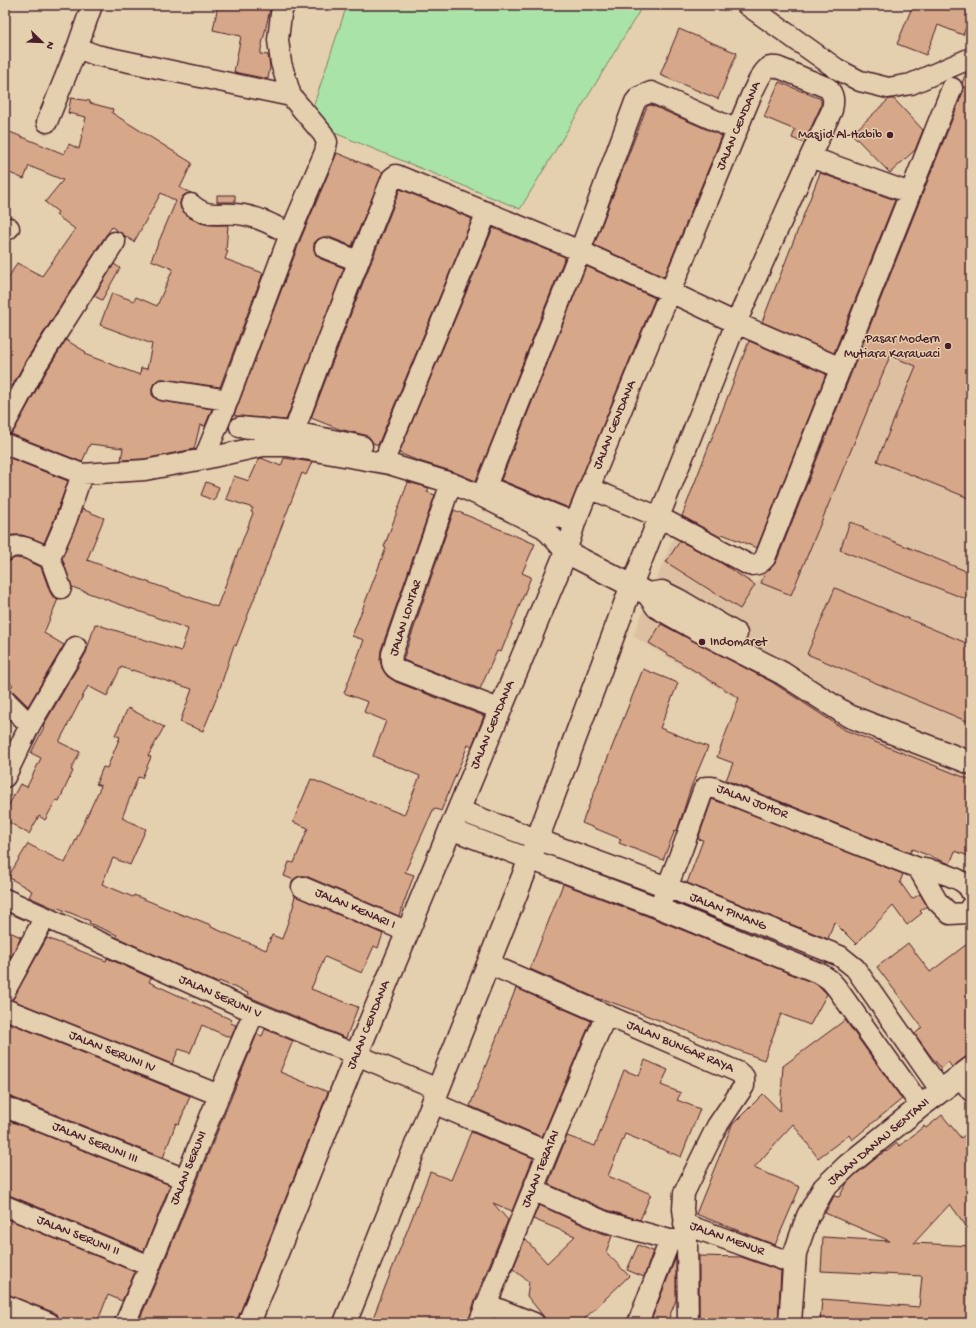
<svg xmlns="http://www.w3.org/2000/svg" width="976" height="1328" font-family="'Gochi Hand',sans-serif">
<style>
.built{fill:#ddc0a1}
.green{fill:#aae3a7;stroke:#7a8169}
.building{fill:#d6a788;stroke:#4a1f2b}
.lines{fill:none;stroke-linecap:round;stroke-linejoin:round}
.minor-casing{stroke:#4a1f2b;stroke-width:23}
.tertiary-casing{stroke:#4a1f2b;stroke-width:25}
.minor{stroke:#e4cfae;stroke-width:20}
.tertiary{stroke:#e4cfae;stroke-width:22}
.poi-dot{fill:#4a1f2b;stroke:#e4cfae;stroke-width:1.5}
.labels{text-anchor:middle;dominant-baseline:central;stroke-width:3;stroke-linejoin:round;paint-order:stroke}
.street-label{font-size:13px;fill:#4a1f2b;stroke:#e4cfae}
.poi-label{font-size:13px;fill:#4a1f2b;stroke:#e4cfae;text-anchor:end}
</style>
<rect width="100%" height="100%" fill="#e4cfae"/>
<filter id="ink" filterUnits="userSpaceOnUse"><feTurbulence type="fractalNoise" baseFrequency=".025" numOctaves="2"/><feDisplacementMap in="SourceGraphic" scale="8" xChannelSelector="R" yChannelSelector="G"/><feConvolveMatrix kernelMatrix="1 2 1 2 8 2 1 2 1" color-interpolation-filters="sRGB"/></filter>
<g filter="url(#ink)">
<path class="built" d="M971,186V816L841,762L633,636L674,536L757,583L856,345L899,362Z"/>
<path class="green" d="M347,5H643L520,209L308,122Z"/>
<path class="building" d="M218,5H250L270,9L260,54L268,55L270,67L268,79L234,72L241,36L213,30Z
M913,5H971V15L963,35L938,25L926,55L897,44Z
M679,29L737,53L718,99L660,75Z
M971,71V499L877,461L916,366L890,356L791,595L761,583L765,573L771,568L776,562L963,92V87L962,83L966,73Z
M779,82L821,99V106L804,143L792,138L795,130L764,117Z
M71,98L90,101V103L113,109L112,113L192,163L180,188L191,193L186,194L182,197L180,203L181,209L190,218L201,223L209,225H228L226,250L228,251L225,259L263,273L220,387L164,379H159L154,383L152,388V395L156,399L161,401L212,409L205,426L200,425L194,449L144,459L121,460L123,448L90,444L82,462L11,434L15,429L46,372L66,340L86,352L84,354L140,375L141,368L147,369L152,344L100,325L112,293L134,301L136,297L157,306L173,269L151,260L176,201L161,193L134,242L112,227L95,251H96L26,360L5,400V284L17,263L42,276L75,229L56,215L58,212L45,202L63,180L29,166L24,179L5,171V130L64,154L69,144L79,149L86,117L68,113Z
M889,99H894L923,130L915,150L890,173L852,134Z
M651,105L722,136L664,277L594,245L647,106Z
M337,153L383,172L352,246L329,237H324L318,239L314,243V250L316,255L321,259L344,268L286,420L237,416L234,415L301,238Z
M820,173L895,200L834,353L762,322Z
M400,189L472,219L378,445L373,443L370,438L365,435L339,429L311,418L353,308Z
M217,195H235V202H217Z
M493,228L565,257L476,481L454,472L416,460L399,453Z
M114,264L120,268L102,300L94,296Z
M586,266L655,298L569,508L501,480Z
M749,341L826,374L757,548L722,534L720,537L682,516Z
M5,456L68,481L55,517L44,543L22,535H13L5,537Z
M261,458L281,466L284,458L312,462L306,475L302,473L236,646L234,645L217,697L203,731L180,722L192,689L132,670V671L121,667L107,696L88,686L59,742L80,752L71,770L73,771L59,801L56,800L45,820L39,816L29,834L5,820V812L20,784L27,787L41,758L31,753L44,727L43,726L86,653L95,624L181,651L188,629L72,587L62,558L82,509L104,518L87,560L217,607L253,513L251,512L253,508L226,499L234,476L249,481L259,459Z
M206,482L219,487L214,501L201,495Z
M408,482L429,488L427,492L435,495L381,650L380,660L382,668L387,676L396,682L484,716L472,746L468,745L441,811L434,808L405,872L414,875L399,916L306,876H300L294,880L284,876L289,862L294,863L308,828L293,822L311,779L353,796V795L404,815L420,776L373,756L386,721L364,712L368,702L344,693L364,640L352,636L386,548L384,547Z
M454,510L535,544L522,573L531,577L501,652L497,651L480,689L403,660Z
M850,522L864,527L863,529L971,573V601L840,550Z
M680,541L718,561L755,585L740,609L666,562Z
M15,558L24,559L41,567L50,592L53,597L58,599L44,633L64,645L28,706L10,688L13,685L5,679V562Z
M835,588L971,645V723L807,654Z
M661,624L772,682L845,730L971,780V857L955,851L950,864L912,849L910,853L726,780L733,763L717,757L739,698L649,643Z
M643,669L678,683L660,728L708,747L691,787L677,831L675,830L663,860L619,843L621,839L582,823Z
M128,708L164,727L148,756L151,757L142,778L138,777L122,818L146,829L130,865L113,858L102,884L133,897L134,895L185,916L186,915L211,925V927L266,950L272,935L282,939L294,904H293L295,896L383,934L378,948L374,946L362,973L325,957L311,989L358,1007L346,1038L247,996L248,993L219,981L218,983L204,977L116,937L117,935L89,923L90,921L56,907V909L29,897L32,891L8,877L28,844L65,863L101,786L96,784L103,767L107,768L120,737L115,735Z
M712,799L903,874L900,882L912,899L920,894L927,906L920,911L922,913L907,925L893,906L856,944L834,922L828,939L687,883L703,840L698,839Z
M563,884L655,919L816,984L822,989L827,994L810,1025L781,1014L764,1060L619,1005L602,999L601,1000L530,969Z
M5,930L21,937L5,967Z
M47,938L106,961L107,958L151,978L149,982L232,1020L230,1023L236,1025L231,1038L202,1025L190,1053L179,1049L172,1064L12,1000Z
M971,941V1053L952,1067L948,1062L941,1068L930,1055L915,1034L922,1027L877,967L908,943L930,972Z
M516,988L591,1021L542,1137L470,1106Z
M845,1020L902,1099L852,1140L849,1135L818,1158L793,1124L781,1137L754,1168L800,1187L775,1245L696,1214L732,1125L763,1094L780,1111L783,1066Z
M5,1021L190,1096L179,1124L176,1123L163,1158L9,1096H5Z
M265,1029L293,1041L280,1072L328,1092L236,1323H138L161,1270L257,1034L262,1036Z
M645,1060L668,1070L661,1085L681,1093L677,1100L700,1109L681,1157L625,1134L608,1176L651,1194L640,1220L607,1210L548,1184L567,1136L595,1146L624,1070L639,1076Z
M942,1115L961,1138L971,1130V1233L950,1204L914,1243L971,1246V1323H820L822,1299L919,1307L922,1276L821,1271L823,1237L890,1241L825,1213L834,1196L839,1197L847,1183L855,1175L885,1151L886,1152L897,1143L900,1146L924,1126L926,1128Z
M5,1119L170,1185L144,1251L9,1195H5Z
M471,1132L533,1158L512,1211L493,1203L508,1220L475,1300L468,1323H371L430,1172L451,1180Z
M539,1205L598,1232L612,1236L606,1252L629,1276L580,1323H549L527,1296L529,1282L513,1269L525,1239L547,1263L575,1236L533,1219Z
M5,1218L135,1272L122,1301L108,1295L97,1323H60L58,1316L53,1312L5,1294Z
M638,1245L653,1251L644,1277L627,1270Z
M699,1256L741,1257L781,1271L778,1323H699Z
M676,1257V1300L667,1323H650Z"/>
<g class="lines">
<defs>
<path id="minor" d="M92,5L77,48L96,55L291,96
M747,5L837,69L860,81L888,88L911,84L971,58
M47,122L77,48
M810,157L910,193
M191,204C209,221 223,210 244,215C261,218 275,226 290,234
M5,231L9,228
M325,248L358,261
M163,390L228,400
M5,424L36,366L115,242
M240,427L294,432C325,346 358,262 392,178L396,175L580,251L670,292L736,323L841,368
M294,432L362,446
M5,444L82,474L66,521L50,558L61,588
M388,451L487,212
M204,459L228,400L290,234L325,152L327,142L323,134L291,96L281,63L278,40L281,14L284,5
M82,474L145,470L204,459L263,446H287L389,464L451,483L483,497L544,528L566,552L575,523L589,488L737,130C742,118 758,74 768,68C771,66 774,67 777,67L828,88C834,95 834,101 832,110L810,157L736,323L632,585
M451,483L392,654C391,663 392,667 400,671L499,709
M486,486L580,251L635,102L639,97L651,92L737,130
M589,488L659,517L749,565C757,565 760,564 765,558L952,88
M497,491L575,523
M5,551C17,539 37,553 50,558
M5,700L30,725
M5,777L30,725L76,647
M458,810L667,887L840,956L855,968L941,1091
M450,829L659,908L821,974L830,980L836,987L921,1106
M918,868L937,901L950,914L967,913L971,906
M302,887L408,932
M5,899L254,1012L438,1089
M662,900L683,847L703,791L706,787H712L918,868C932,870 966,877 971,892
M489,964L738,1072L744,1077V1086L717,1126L684,1193L683,1209L687,1240L688,1323
M5,991L45,917
M5,1009L219,1095
M960,1076L971,1091
M433,1103L548,1152
M5,1107L185,1179
M533,1190L603,1221L670,1240H687
M5,1206L150,1266
M684,1224L795,1264
M486,1304L534,1323
M5,1305L49,1323
M125,1323L150,1266L219,1095L254,1012
M479,1323L548,1152L606,1015
M638,1323L670,1240"/>
<path id="tertiary" d="M648,594L662,592L678,600L736,634
M249,1323L353,1063L566,552L648,594L657,607L698,630L782,673L849,716L971,763
M345,1323L530,859L632,585
M790,1323L795,1253L808,1216L824,1188L848,1165L921,1106L971,1068"/>
</defs>
<use href="#minor" class="minor-casing"/>
<use href="#tertiary" class="tertiary-casing"/>
<use href="#minor" class="minor"/>
<use href="#tertiary" class="tertiary"/>
</g>
</g>
<g class="poi-dot">
<circle cx="890" cy="135" r="4"/>
<circle cx="948" cy="346" r="4"/>
<circle cx="702" cy="642" r="4"/>
</g>
<g class="labels">
<g class="street-label">
<text transform="translate(739 126) rotate(-67)">JALAN CENDANA</text>
<text transform="translate(615 425) rotate(-68)">JALAN CENDANA</text>
<text transform="translate(406 618) rotate(-72)">JALAN LONTAR</text>
<text transform="translate(493 725) rotate(-67)">JALAN CENDANA</text>
<text transform="translate(752 802) rotate(21)">JALAN JOHOR</text>
<text transform="translate(355 909) rotate(23)">JALAN KENARI I</text>
<text transform="translate(728 912) rotate(22)">JALAN PINANG</text>
<text transform="translate(220 997) rotate(24)">JALAN SERUNI V</text>
<text transform="translate(369 1025) rotate(-68)">JALAN CENDANA</text>
<text transform="translate(680 1047) rotate(23)">JALAN BUNGAR RAYA</text>
<text transform="translate(112 1052) rotate(22)">JALAN SERUNI IV</text>
<text transform="translate(879 1142) rotate(-40)">JALAN DANAU SENTANI</text>
<text transform="translate(95 1143) rotate(22)">JALAN SERUNI III</text>
<text transform="translate(189 1168) rotate(-68)">JALAN SERUNI</text>
<text transform="translate(541 1169) rotate(-68)">JALAN TERATAI</text>
<text transform="translate(78 1236) rotate(22)">JALAN SERUNI II</text>
<text transform="translate(727 1239) rotate(20)">JALAN MENUR</text>
</g>
<g class="poi-label">
<text x="882" y="135">Masjid Al-Habib</text>
<text x="940" y="339">Pasar Modern<tspan x="940" dy="15">Mutiara Karawaci</tspan></text>
<text x="710" y="642" text-anchor="start">Indomaret</text>
</g>
</g>
<rect width="976" height="1328" fill="none" stroke="#e4cfae" stroke-width="20"/>
<rect x="10" y="10" width="956" height="1308" fill="none" stroke="#4a1f2b" stroke-width="1.5" filter="url(#ink)"/>
<g transform="translate(42 42) rotate(113)" stroke="#e4cfae" stroke-width="3" paint-order="stroke">
<path d="M0-3L7 15L0 10L-7 15Z" fill="#4a1f2b"/>
<text y="-6" font-size="11" font-weight="bold" text-anchor="middle" fill="#4a1f2b">N</text>
</g>
</svg>
